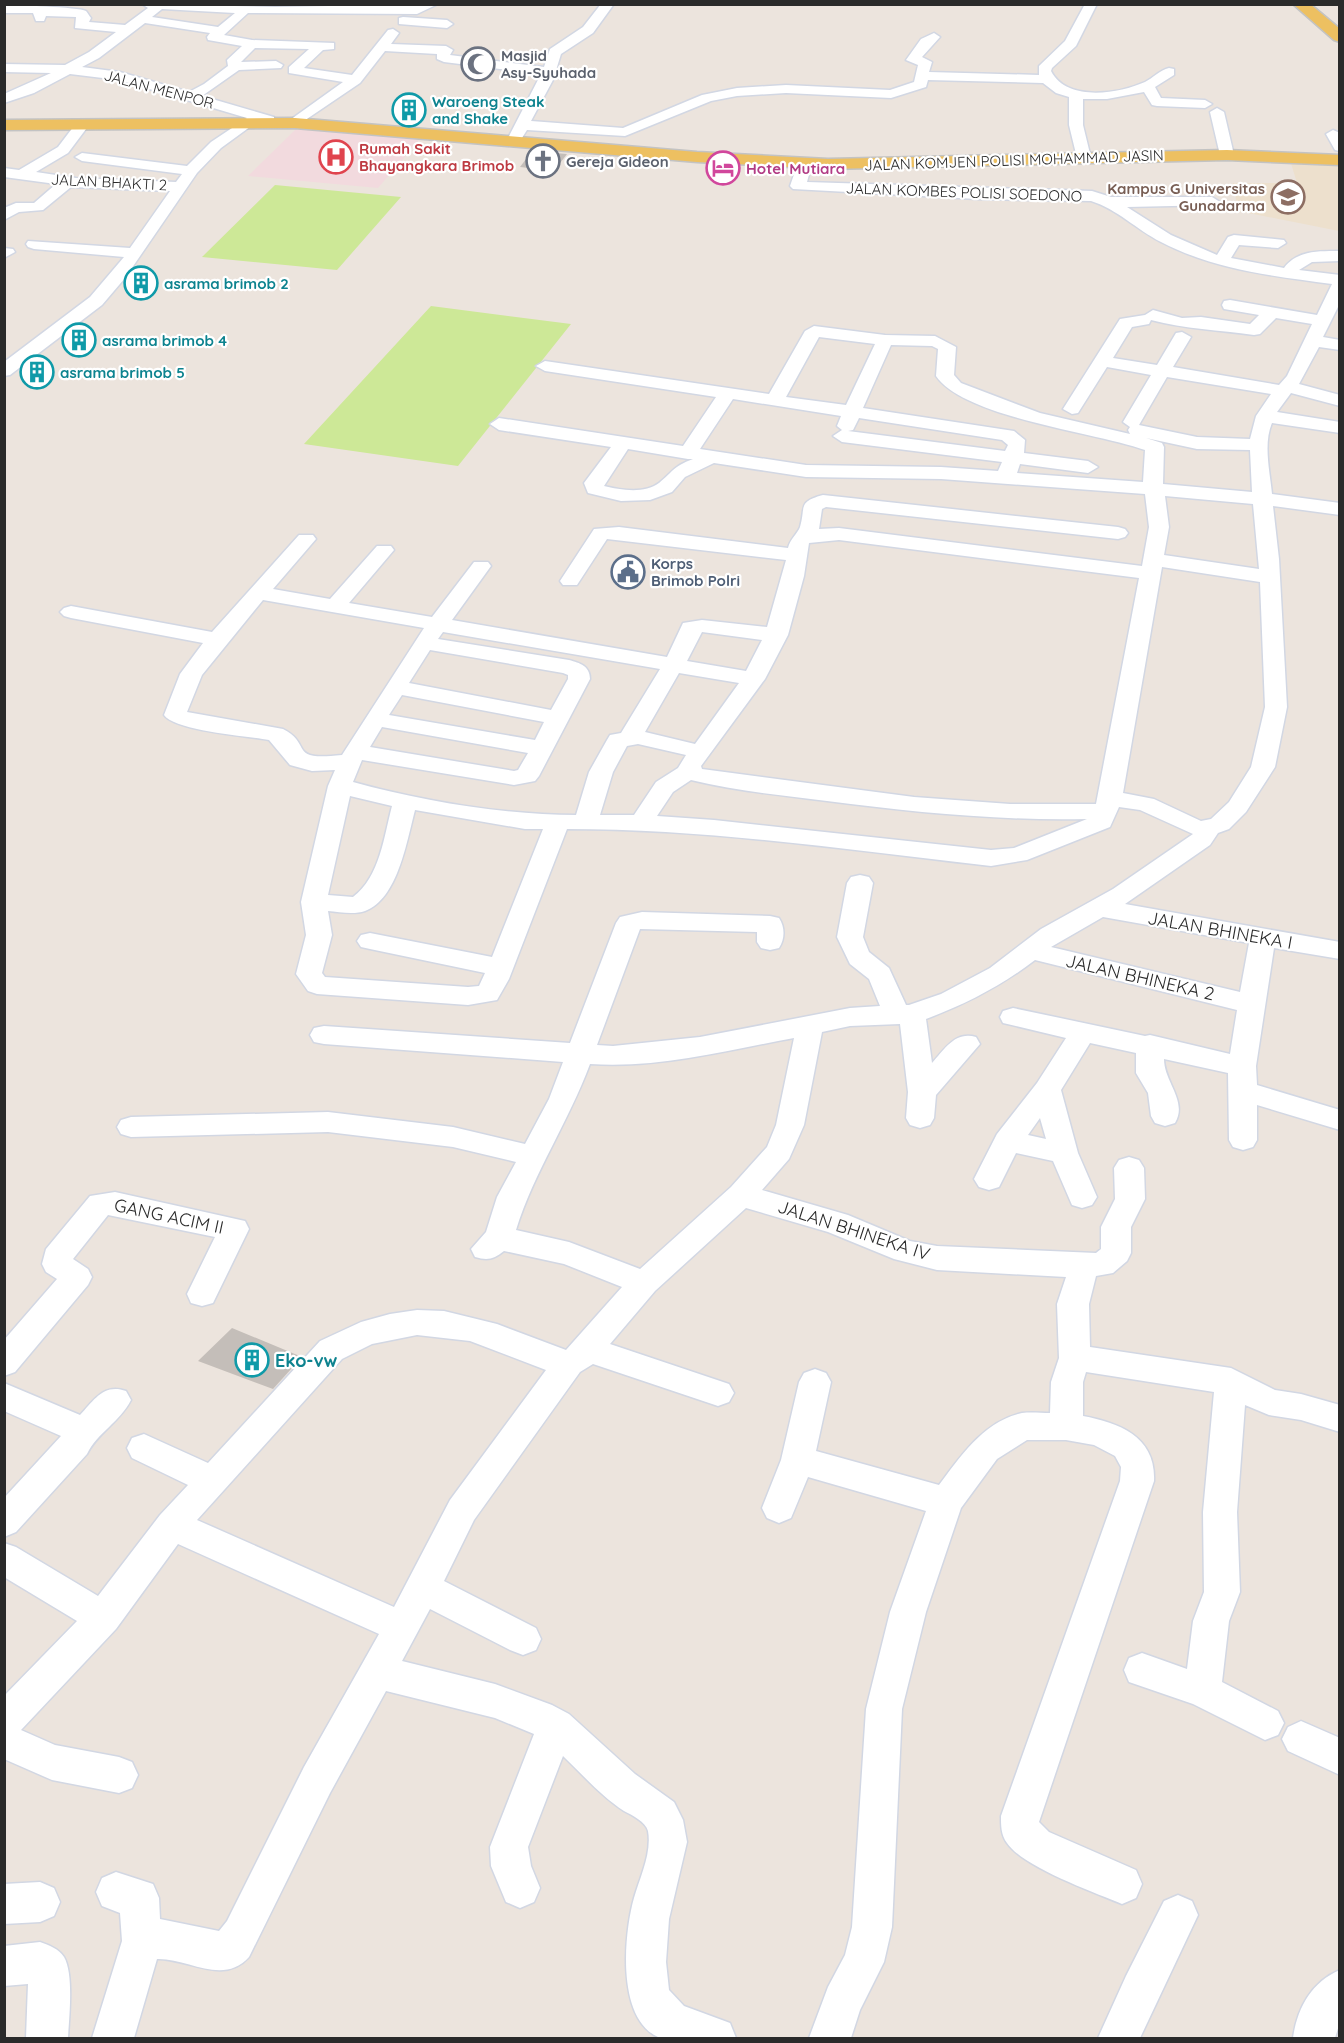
<svg xmlns="http://www.w3.org/2000/svg" width="1344" height="2043" font-family="Quicksand,sans-serif">
<style>
.education{fill:#ede0cd}
.medical{fill:#f2dade}
.pitch{fill:#cde897}
.building{fill:#c4beb9}
.lines{fill:none;stroke-linecap:round;stroke-linejoin:round}
.minor-casing{stroke:#d2d7e3;stroke-width:3}
.major-casing{stroke:#c3c3c3;stroke-width:3}
.minor{fill:#fff;fill-rule:evenodd}
.major{fill:#edc061;fill-rule:evenodd}
.labels{text-anchor:middle;dominant-baseline:central;stroke-width:4.5;stroke-linejoin:round;paint-order:stroke}
.far-worship-label{font-size:15px;font-weight:bold;fill:#5b616d;stroke:#fff;text-anchor:start}
.far-street-label{font-size:15px;fill:#2a2a2a;stroke:#fff}
.far-culture-label{font-size:15px;font-weight:bold;fill:#0d838f;stroke:#fff;text-anchor:start}
.far-health-label{font-size:15px;font-weight:bold;fill:#be3a42;stroke:#fff;text-anchor:start}
.far-hotel-label{font-size:15px;font-weight:bold;fill:#b23c85;stroke:#fff;text-anchor:start}
.far-education-label{font-size:15px;font-weight:bold;fill:#785e54;stroke:#fff;text-anchor:end}
.far-service-label{font-size:15px;font-weight:bold;fill:#4e5e75;stroke:#fff;text-anchor:start}
.street-label{font-size:18px;fill:#2a2a2a;stroke:#fff}
.culture-label{font-size:18px;font-weight:bold;fill:#0d838f;stroke:#fff;text-anchor:start}
</style>
<rect width="100%" height="100%" fill="#ece4dd"/>
<path class="education" d="M1289,157L1339,159V231L1238,211L1233,183H1297Z"/>
<path class="medical" d="M297,128L421,138L378,188L248,176Z"/>
<path class="pitch" d="M275,185L401,197L337,270L202,257Z
M431,306L571,324L458,466L304,444Z"/>
<path class="building" d="M532,151L567,154L554,171L520,167Z
M232,1328L302,1357L273,1389L198,1361Z"/>
<g class="lines">
<defs>
<path id="minor" d="M142,4L275,7L438,4L417,14L248,13L224,35L252,40L334,43V49L323,50L304,68L352,75L388,30L393,29L399,33L391,44L446,46L453,50L450,55L544,67L550,49L583,27L601,4H614L593,33L561,54L553,80L531,121L623,128L702,95L737,88L786,85L890,90L914,82L918,65L906,60L921,39L934,33L940,37L922,57L932,62L929,72L1039,75V66L1065,41L1085,4H1097L1076,46L1052,68L1051,71C1067,102 1118,94 1145,82C1153,78 1160,70 1169,68L1174,69V75L1155,87L1161,98L1205,100L1212,104L1205,108L1157,106L1152,105L1144,92L1107,99H1083V125L1091,158L1084,162L1077,158L1069,125V97L1056,93L1043,83L928,80L926,87L891,98L786,93L737,96L711,101L625,136L527,130L520,141L515,142L508,138L541,74L444,62L437,59V54L385,51L360,83L295,127L288,123L290,120L343,82L289,73V67L309,49L255,48L241,62L276,61L283,65L281,68L239,70L202,96L274,117V123L258,121L221,148L197,173L125,278L102,305L10,375L4,376V362L90,297L124,257L34,249L28,247L26,244L28,241L130,248L170,191L71,187L43,210L19,212L4,220V208L16,203H34L56,184L4,177V168L19,170L58,147L77,122L82,121L89,125L68,153L36,172L76,178L176,182L182,174L82,161L75,157L82,153L187,166L211,142L247,118L119,80L70,74L34,93L4,103V94L51,73L4,72V64L65,65L89,52L116,32L75,28L76,17L46,16L44,21H36L33,13H4V5C16,5 78,7 86,11C88,13 89,16 91,18L89,22L125,25L148,8ZM162,9L235,13L218,27L152,17ZM145,23L210,33L207,37L208,40L242,46L227,60L228,66L204,84L189,92L120,72L82,67L99,58Z
M403,17L447,20L453,24L447,28L399,24V18Z
M1217,108L1224,112L1234,155L1227,159L1220,155L1210,112Z
M1333,130L1340,133V151L1335,150L1326,134Z
M805,159L812,163L807,182L1092,191L1111,197H1212L1220,202L1217,205L1127,207L1171,235L1217,255L1228,237L1234,235L1284,240L1286,243L1278,248L1239,245L1231,258L1284,268C1297,250 1320,251 1340,251V261L1312,262L1299,270L1340,275V303L1323,337L1340,340V350L1319,347L1299,384L1340,395V406L1291,393L1277,412L1340,422V433L1272,423C1263,444 1270,472 1272,494L1340,503V515L1273,506L1279,559L1287,707L1275,767L1246,812L1229,829L1218,833L1210,845L1125,904L1340,942V959L1274,948L1256,1066L1257,1085L1340,1110V1130L1257,1105V1140L1253,1147L1243,1150L1233,1147L1229,1140L1228,1073L1164,1059C1164,1082 1188,1101 1175,1123L1165,1126L1155,1123L1151,1116L1148,1093L1136,1073V1053L1090,1043L1061,1090L1078,1153L1097,1197L1092,1205L1082,1208L1072,1205L1053,1161L1016,1153L999,1187L989,1190L979,1187L974,1179L997,1134L1037,1083L1066,1038L1003,1023L1000,1017L1003,1011L1013,1008L1145,1036L1150,1035L1230,1054L1237,1010L1035,960C1001,986 966,1004 926,1019L932,1063C945,1049 955,1031 976,1037L980,1044L936,1095L934,1118L930,1125L920,1128L910,1125L906,1118L908,1092L900,1024L850,1026L822,1032L804,1125L789,1159L762,1190L848,1215L910,1241L937,1246L1096,1253L1101,1249V1227L1115,1199L1114,1168L1119,1160L1129,1157L1139,1160L1144,1168L1145,1199L1131,1227V1253L1127,1261L1113,1273L1096,1276L1089,1304L1090,1347L1231,1368L1275,1390L1301,1394L1340,1405V1432L1301,1420L1269,1415L1245,1405L1237,1512L1240,1592L1229,1621L1222,1682L1278,1711L1284,1723L1278,1735L1265,1740L1193,1704L1129,1682L1124,1670L1129,1658L1142,1653L1187,1669L1193,1621L1204,1592L1203,1512L1214,1392L1086,1372L1083,1382V1416C1120,1423 1156,1437 1154,1481L1039,1822L1049,1832L1136,1870L1142,1884L1136,1898L1122,1904C1093,1892 1023,1867 1007,1843C1001,1835 1001,1826 1001,1816L1120,1481L1121,1467L1115,1456L1094,1445L1066,1440H1027L997,1459L961,1508L926,1612L902,1709L892,1927L884,1962L860,2010L851,2038H809L828,1987L845,1955L852,1927L866,1709L890,1612L926,1511L808,1477L791,1518L779,1523L767,1518L762,1508L781,1460L799,1382L804,1373L815,1369L826,1373L831,1382L816,1451L939,1485C960,1457 984,1421 1022,1413C1031,1412 1041,1413 1050,1413L1051,1382L1059,1358L1057,1304L1066,1277L937,1270L894,1259L828,1232L746,1208L655,1291L610,1344L729,1384L734,1393L729,1402L718,1406L593,1364L580,1372L474,1520L444,1581L536,1628L541,1639L536,1650L523,1655L510,1650L430,1609L402,1661L495,1684L552,1705L569,1714L635,1774L674,1802L683,1820L687,1842L669,1919L666,1962L669,1990L684,2006L730,2023L736,2038C720,2038 670,2042 658,2037C616,2018 624,1933 634,1898C640,1877 652,1853 648,1831C646,1822 632,1815 624,1811C601,1796 583,1775 563,1756L528,1847L531,1866L540,1888L534,1902L520,1908L506,1902L491,1866L490,1847L534,1734L495,1718L386,1691L330,1793L249,1957C223,1986 188,1958 157,1959L134,2038H92L122,1941L120,1913L102,1906L96,1892L102,1878L116,1872L153,1884L159,1898L160,1919L219,1931L227,1921L304,1767L379,1634L178,1544L116,1629L21,1730L55,1745L119,1757L132,1762L138,1775L132,1788L119,1793L52,1780L4,1759V1696L77,1621L4,1577V1543L16,1547L98,1596L160,1515L188,1485L132,1458L127,1448L132,1438L144,1434L208,1463L320,1341L361,1322L390,1314L417,1310L444,1311L497,1324L566,1350L622,1287L564,1264L504,1251C494,1259 488,1261 475,1257L471,1249L486,1232L497,1197L516,1162L453,1147L328,1132L131,1137L121,1134L117,1127L121,1120L131,1117L328,1112L453,1127L525,1144L549,1099L563,1062L324,1044L314,1042L310,1035L314,1028L324,1026L570,1043L616,923L620,917L642,912L770,916L779,918C785,927 785,939 779,948L770,950L761,948L757,942V932L640,929L597,1045L613,1046L700,1037L850,1008L880,1006L869,979L850,964L837,937L847,883L851,877L860,875L869,877L873,883L863,937L869,952L889,968L906,1005H909L941,994L990,968L1041,929L1113,889L1193,834L1140,810L1119,807L1110,827L1027,860L991,866C850,850 709,829 567,829L509,979L497,1000L468,1005L317,994L308,991L296,974L306,935L301,902L328,786L335,770L312,771L290,765L269,740C248,736 175,731 164,715L180,674L203,643L71,618L64,616L60,612L64,608L71,606L212,632L299,535H313L316,539L273,589L330,599L377,546H391L394,550L349,603L432,617L474,562H488L491,566L452,620L667,657L683,623L702,620L767,627L786,560L607,539L577,585H563L560,581L594,529L619,527L788,548C790,539 798,533 800,527C806,507 797,502 823,495L1118,527L1125,529L1128,533L1125,537L1118,539L826,507L822,509L819,529L839,528L1142,566L1149,527L1145,494L941,479L806,477L714,463L685,477L672,492L650,500L621,501L588,493L584,483L611,447L499,430L490,424L499,418L683,446L716,397L545,371L536,366L545,361L769,394L805,331L814,326L885,335L935,336L956,347L954,375L961,383L1040,413L1130,434L1128,430L1130,427L1123,422L1151,375L1107,367L1078,413L1072,414L1063,409L1120,319L1145,315L1153,310L1182,318L1201,317L1250,324L1259,315L1224,309L1222,305L1224,301L1230,300L1317,315L1332,284C1273,276 1215,270 1161,242C1137,230 1117,209 1091,201L977,199L793,189L790,186L798,163ZM1276,318L1312,324L1287,376L1279,385L1173,367L1191,337L1182,332L1176,333L1157,365L1113,358L1132,327L1149,324L1151,320C1185,329 1219,330 1254,335L1260,334ZM819,337L875,344L846,405L786,397ZM891,345L932,346L938,349L936,376C965,418 1095,432 1145,450L1143,482L1017,473L1020,464L1088,473L1098,467L1088,461L1024,453L1025,440L1014,431L863,408ZM1167,377L1271,394L1256,416L1250,439L1197,437L1139,425ZM733,399L841,416L837,426L842,430L833,436L842,442L1002,462L998,471L941,467L806,465L700,449ZM859,418L1002,440L1008,445L1005,451L848,431L853,430ZM1146,438L1197,449L1250,450L1252,492L1163,484L1164,447L1162,443ZM628,449L688,459H693C672,467 674,471 659,483C645,494 620,490 604,486ZM1165,496L1253,504L1259,569L1164,555L1169,527ZM839,540L1139,578L1096,804H1010L914,797L702,769L701,766L765,679L788,635L804,576L809,543ZM1162,567L1260,582L1265,707L1251,767L1229,802L1211,819L1201,821L1154,799L1123,793ZM263,600L424,628L342,755C286,761 314,745 283,729L187,712L202,675ZM443,632L660,669L621,733L610,735L607,740L589,772L576,815C504,815 422,801 353,782L362,760L514,785L535,781L539,776L590,679C590,666 580,663 569,660L438,639ZM702,632L762,640L746,671L687,661ZM430,650L563,673L568,675V679L551,710L409,683ZM679,673L739,683L695,744L645,732ZM402,695L544,722L535,740L389,715ZM382,727L528,753L518,770L514,771L370,747ZM638,744L686,755L678,768L656,782L634,815H600L613,772L627,746ZM691,780C735,791 781,795 827,801C913,812 1000,821 1087,819L1014,848L991,850L714,820L657,816L673,792ZM350,796L392,806C384,836 380,877 353,897L328,895ZM415,810L525,829H543L492,957L370,933L361,935L357,941L361,947L370,949L485,973L479,986L468,987L325,977L322,973L332,935L328,911C339,912 354,915 365,911C398,899 407,840 415,810ZM1103,917L1249,943L1240,992L1051,947ZM794,1038L776,1125L767,1147L731,1187L640,1269L569,1242L516,1230C534,1172 569,1121 590,1064C657,1069 728,1050 794,1038ZM1040,1118L1046,1139L1028,1135ZM417,1335L470,1341L546,1370L450,1500L394,1607L197,1520L342,1359L372,1344Z
M4,248L13,249L15,252L4,258Z
M115,1192L245,1221L249,1229L213,1303L202,1306L191,1303L187,1294L215,1237L108,1215L73,1259L88,1269L92,1277L88,1285L15,1372L4,1376V1340L57,1279L46,1272L42,1264L46,1249L90,1196Z
M4,1383L80,1415C94,1400 104,1383 126,1391L131,1400C120,1422 97,1433 87,1454L16,1532L4,1537V1498L61,1436L4,1411Z
M1301,1721L1340,1738V1775L1288,1751L1282,1739L1288,1727Z
M40,1882L54,1888L60,1902L54,1916L40,1922L4,1924V1884Z
M1178,1895L1192,1901L1198,1915L1140,2038H1098L1126,1976L1164,1901Z
M40,1942C49,1945 59,1949 64,1957C74,1974 69,2018 68,2038H26L28,1984L4,1986V1946Z
M1340,1970V2022L1335,2038H1293C1297,2009 1311,1982 1340,1970Z"/>
<path id="major" d="M1293,4H1310L1340,29V42L1334,40Z
M295,118L697,152L828,159L1227,150L1340,155V165L1227,160L828,169L697,162L295,128L4,130V120Z"/>
</defs>
<use href="#minor" class="minor-casing"/>
<use href="#major" class="major-casing"/>
<use href="#minor" class="minor"/>
<use href="#major" class="major"/>
</g>
<defs>
<symbol id="mosque-ring" viewBox="-11 -11 22 22"><circle r="9.5" fill="#fff" stroke="#6b7280" stroke-width="1.5"/><path d="M3.5-4.9A6 6 0 1 0 3.5 4.9A5 5 0 1 1 3.5-4.9Z" fill="#6b7280"/></symbol>
<symbol id="building-ring" viewBox="-11 -11 22 22"><circle r="9.5" fill="#fff" stroke="#0f9aa8" stroke-width="1.5"/><path d="M-4-6H4V6H1V3H-1V6H-4ZM-2.5-4.3h1.7v1.8h-1.7ZM.8-4.3h1.7v1.8H.8ZM-2.5-1h1.7V.8h-1.7ZM.8-1h1.7V.8H.8Z" fill="#0f9aa8"/></symbol>
<symbol id="hospital-ring" viewBox="-11 -11 22 22"><circle r="9.5" fill="#fff" stroke="#e0444e" stroke-width="1.5"/><path d="M-5-5h3v3.5h4V-5h3V5h-3V1.5h-4V5h-3Z" fill="#e0444e"/></symbol>
<symbol id="church-ring" viewBox="-11 -11 22 22"><circle r="9.5" fill="#fff" stroke="#6b7280" stroke-width="1.5"/><path d="M-1.2-6h2.4v3.5h3.3v2.4h-3.3V6h-2.4V-.1h-3.3v-2.4h3.3Z" fill="#6b7280"/></symbol>
<symbol id="hotel-ring" viewBox="-11 -11 22 22"><circle r="9.5" fill="#fff" stroke="#d1479c" stroke-width="1.5"/><path d="M-6-4.5h1.5V1H6V5H4.5V3h-9V5H-6ZM-4 0a1.8 1.8 0 1 1 3.6 0ZM.5 0V-2.5h3Q6-2.5 6 0Z" fill="#d1479c"/></symbol>
<symbol id="university-ring" viewBox="-11 -11 22 22"><circle r="9.5" fill="#fff" stroke="#8d6e63" stroke-width="1.5"/><path d="M0-5L7-2L0 1L-7-2ZM-4 1L0 2.5L4 1V4Q0 6-4 4Z" fill="#8d6e63"/></symbol>
<symbol id="civic-ring" viewBox="-11 -11 22 22"><circle r="9.5" fill="#fff" stroke="#5c6f8a" stroke-width="1.5"/><path d="M-.6-6.5H3V-4.5H.6V-3L4-1V1h2V6H-6V1h2V-1L-.6-3ZM-1.2 2.5V6h2.4V2.5Z" fill="#5c6f8a"/></symbol>
</defs>
<g fill-rule="evenodd">
<use href="#mosque-ring" x="459" y="45" width="38" height="38"/>
<use href="#building-ring" x="390" y="91" width="38" height="38"/>
<use href="#hospital-ring" x="317" y="138" width="38" height="38"/>
<use href="#church-ring" x="524" y="142" width="38" height="38"/>
<use href="#hotel-ring" x="704" y="149" width="38" height="38"/>
<use href="#university-ring" x="1269" y="178" width="38" height="38"/>
<use href="#building-ring" x="122" y="264" width="38" height="38"/>
<use href="#building-ring" x="60" y="321" width="38" height="38"/>
<use href="#building-ring" x="18" y="353" width="38" height="38"/>
<use href="#civic-ring" x="609" y="553" width="38" height="38"/>
<use href="#building-ring" x="233" y="1341" width="38" height="38"/>
</g>
<g class="labels">
<g class="far-worship-label">
<text x="501" y="55">Masjid<tspan x="501" dy="17">Asy-Syuhada</tspan></text>
<text x="566" y="161">Gereja Gideon</text>
</g>
<g class="far-street-label">
<text transform="translate(159 89) rotate(15)">JALAN MENPOR</text>
<text transform="translate(1014 160) rotate(-2)">JALAN KOMJEN POLISI MOHAMMAD JASIN</text>
<text transform="translate(109 182) rotate(3)">JALAN BHAKTI 2</text>
<text transform="translate(964 192) rotate(2)">JALAN KOMBES POLISI SOEDONO</text>
</g>
<g class="far-culture-label">
<text x="432" y="101">Waroeng Steak<tspan x="432" dy="17">and Shake</tspan></text>
<text x="164" y="283">asrama brimob 2</text>
<text x="102" y="340">asrama brimob 4</text>
<text x="60" y="372">asrama brimob 5</text>
</g>
<g class="far-health-label">
<text x="359" y="148">Rumah Sakit<tspan x="359" dy="17">Bhayangkara Brimob</tspan></text>
</g>
<g class="far-hotel-label">
<text x="746" y="168">Hotel Mutiara</text>
</g>
<g class="far-education-label">
<text x="1265" y="188">Kampus G Universitas<tspan x="1265" dy="17">Gunadarma</tspan></text>
</g>
<g class="far-service-label">
<text x="651" y="563">Korps<tspan x="651" dy="17">Brimob Polri</tspan></text>
</g>
<g class="street-label">
<text transform="translate(1220 930) rotate(10)">JALAN BHINEKA I</text>
<text transform="translate(1140 977) rotate(13)">JALAN BHINEKA 2</text>
<text transform="translate(169 1216) rotate(12)">GANG ACIM II</text>
<text transform="translate(854 1230) rotate(18)">JALAN BHINEKA IV</text>
</g>
<g class="culture-label">
<text x="275" y="1360">Eko-vw</text>
</g>
</g>
<rect width="1344" height="2043" fill="none" stroke="#2a2a2a" stroke-width="12"/>
</svg>
